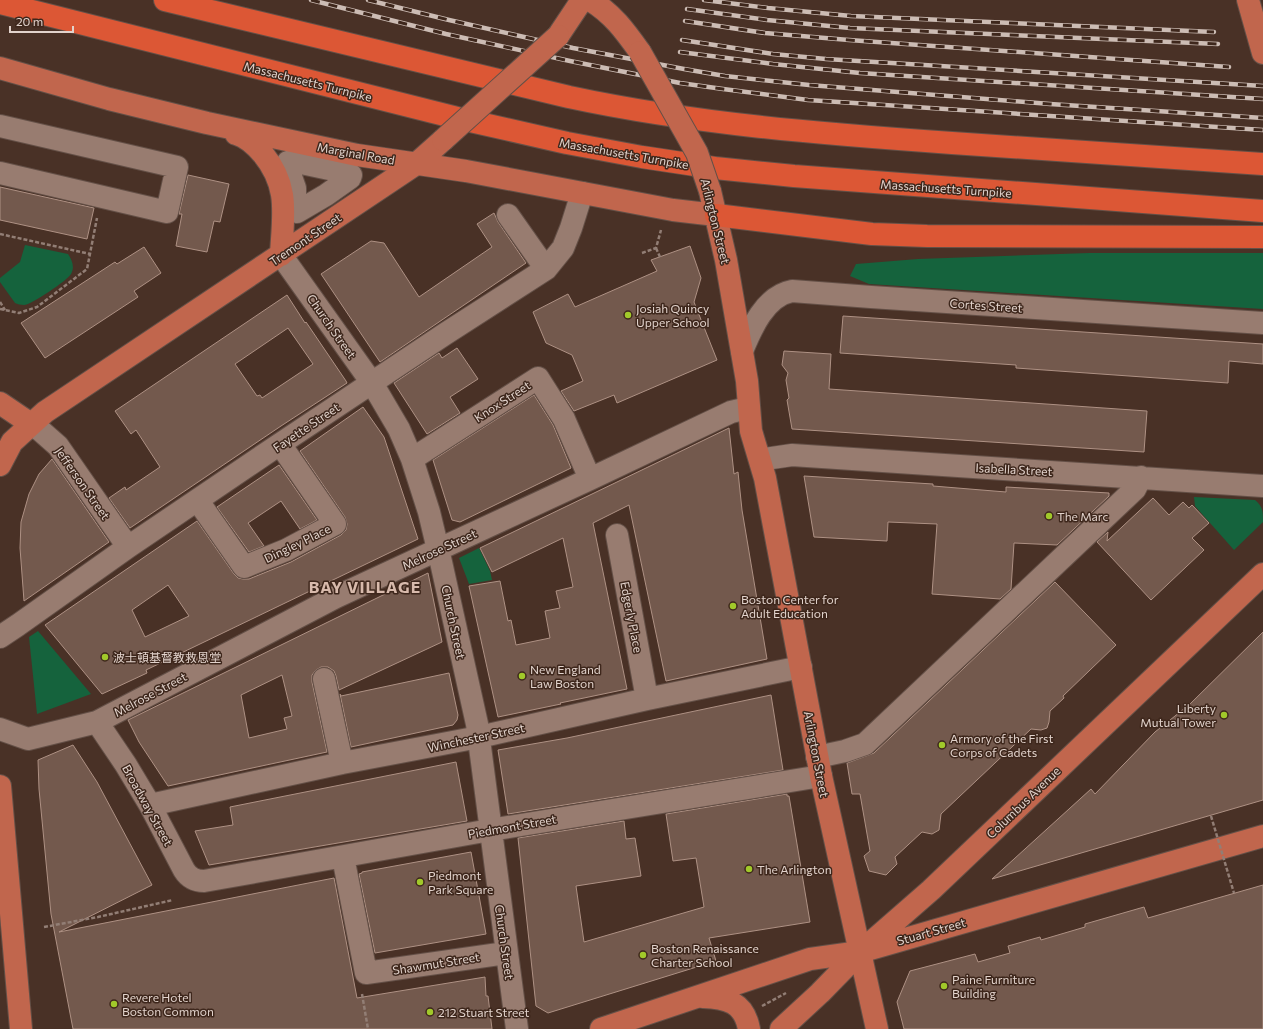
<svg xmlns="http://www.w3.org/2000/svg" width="1263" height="1029" font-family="Commissioner,'Noto Sans SC',sans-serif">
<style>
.green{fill:#15633d}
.building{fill:#73594d;stroke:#ae9184;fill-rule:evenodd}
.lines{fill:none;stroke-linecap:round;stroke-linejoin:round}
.minor-casing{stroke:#645047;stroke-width:24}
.major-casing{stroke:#645047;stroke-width:24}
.highway-casing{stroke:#645047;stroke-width:24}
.path{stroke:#927e75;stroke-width:2.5;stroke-dasharray:4 2;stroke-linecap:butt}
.minor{stroke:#987c70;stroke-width:22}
.major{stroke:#c1664d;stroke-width:22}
.highway{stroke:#dc5735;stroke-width:22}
.rail-casing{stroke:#ccbcb4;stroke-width:4.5}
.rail{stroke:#3e271c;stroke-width:3;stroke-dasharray:9;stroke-linecap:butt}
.major-bridge-casing{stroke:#645047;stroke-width:24;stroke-linecap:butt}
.path-bridge{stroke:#927e75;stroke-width:2.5;stroke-dasharray:4 2;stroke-linecap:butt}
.major-bridge{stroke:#c1664d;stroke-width:22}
.poi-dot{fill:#a1c92a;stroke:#3e271c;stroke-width:1.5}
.labels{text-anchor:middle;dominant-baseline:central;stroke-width:3;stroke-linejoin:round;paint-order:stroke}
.street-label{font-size:12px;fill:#e2d3cc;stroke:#3e271c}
.poi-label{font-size:12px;fill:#e2d3cc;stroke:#3e271c;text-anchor:start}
.district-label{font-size:16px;font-weight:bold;letter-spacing:1px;fill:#d8baac;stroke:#3e271c}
</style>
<rect width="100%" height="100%" fill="#493126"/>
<path class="green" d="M25,245L68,254C72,260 75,267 71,274C68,280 31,305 24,305C21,305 17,304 15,303L0,282V278L20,262Z
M1089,253H1263V309L869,284L850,276L856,264L918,259Z
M1194,497L1255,500C1263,507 1263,511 1263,522L1234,550L1195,506Z
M479,548L490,571L492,580L469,584L459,558Z
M38,631L91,694L37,714L29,637Z"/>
<path class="building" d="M188,175L229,184L220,222L214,221L207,252L176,246L182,214H179Z
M0,187L94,208L87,239L0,220Z
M494,213L498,222L526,263L380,362L321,274L371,241L384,243L419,297L492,247L477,224Z
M690,246L701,278L694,302L717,360L617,403L614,395L574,411L561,391L583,381L572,355L546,343L533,312L568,294L575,307L657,271L651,260Z
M144,247L161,273L134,291L138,297L45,358L21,323L115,262L117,264Z
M287,295L305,323L306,322L346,381L347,383L281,426L130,528L109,498L125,487L126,490L160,467L136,430L131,434L115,411ZM288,328L313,364L262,398L260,395L257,396L235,364Z
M843,316L1263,344V364L1229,361L1228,383L1016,368V365L840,353Z
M457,348L478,379L450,397L460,413L427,434L394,383L439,353L442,358Z
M784,351L831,354L829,389L1147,411L1144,452L792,429L787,400L789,398L786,380L788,373L782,365Z
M534,395L553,425L571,468L460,522L452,520L433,460Z
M363,407L384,437L418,539L146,670L147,673L102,694L45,625L197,521L234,574L238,578L243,579H249L291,562L341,535L346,530L347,524L345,517L300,451ZM168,585L189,616L145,637L132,610Z
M729,428L734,474L738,472L742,510L767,659L666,681L629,505L593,523L627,689L560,703L561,704L498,717L469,586L500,581L508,621L511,620L516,645L550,638L545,611L560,608L556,591L573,587L563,538L492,572L480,548Z
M52,459L109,542L24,601L20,548L21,522L29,494L39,474Z
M279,465L317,520L300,529L281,501L248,523L264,546L249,552L217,507Z
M804,476L933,484V486L1006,492V487L1109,493V496L1057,545L1014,543L1011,589L1000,599L932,594L937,524L888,522L887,541L814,537Z
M1153,498L1169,515L1183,502L1189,508L1192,505L1209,523L1192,538L1204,550L1151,600L1097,542L1108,532L1107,541Z
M428,573L442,642L339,690L336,676L334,671L328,667H321L316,670L312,675V682L327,752L168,786L139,742L128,720ZM282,675L292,716L284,718L287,729L249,738L241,695Z
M1055,582L1116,645L1063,696L1064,698L1050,711L1049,722L1047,728L1041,730L1031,729L941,814L939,830L932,834L922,832L895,857L897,864L886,875L869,871L864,856L870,851L860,794H852L847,763L874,753Z
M1263,632V800L992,879L1091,789L1095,794L1155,732L1190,704Z
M449,673L458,715L457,720L453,725L351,747L340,694L341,696Z
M771,695L783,770L508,814L498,750L567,738Z
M73,745L97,782L152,885L59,932L334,878L357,998L485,977L486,996H488L492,1029H73L51,914L39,789L38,760Z
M456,762L467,821L209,865L195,831L233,825L230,807Z
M787,794V796H789L810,922L709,938L716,961L548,1013L536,1006L518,838L624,821L626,839L635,838L641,876L576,886L584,942L704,907L696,858L673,861L666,814Z
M471,852L486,934L375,953L359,874L362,873V872Z
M1263,885V1029H904L897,1002L910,971L975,954L978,962L1010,953L1008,946L1040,937L1041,940L1085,927V924L1144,907L1148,918Z"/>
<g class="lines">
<defs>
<path id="minor" d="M0,126L177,167L167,212L0,173
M292,161L348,173L351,175L350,178L326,195L297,212L295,210V188L287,165L288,162Z
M508,215L546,269
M281,255L372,383L399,429L412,459L429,512L441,562L477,724L517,1029
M742,351C751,329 765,296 792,291L871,297L1263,323
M31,424L41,431L58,446L128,547
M412,459L538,378L564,419L590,479
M765,459L792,455L1263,486
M198,501L244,567L286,550L335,524L280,444
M617,535L647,699
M0,637L18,625L128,547L280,444L445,334L546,269L563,248L571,228L582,193
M324,679L342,763
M97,722L126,765L150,805L184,870C189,878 195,881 204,881L490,830L821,776
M0,729L28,739L97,722L336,597L590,479L731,412L748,408
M817,757L845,751L865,744L1135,489L1141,477
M150,805L342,763L479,737L647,699L801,667
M343,857L366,973L506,953"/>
<path id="major" d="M590,0C613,14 625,31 640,52
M1248,0L1263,53
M558,36L582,0
M0,68L109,99L207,123L357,155L466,171L673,210L716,215
M236,134C247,137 256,146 263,154C290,187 283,215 281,255
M710,191L726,260L747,381L751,431L765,478L821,776L877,1029
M0,403L31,424
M0,465L12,442L45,412L416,164L443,140
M0,786L21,1029
M703,997C727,998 744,1002 749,1029
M601,1029L810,959L860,952L1263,836
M781,1029L820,993L860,952L931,890L1263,574"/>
<path id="highway" d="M165,0L569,97C695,124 823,134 952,143C1055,150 1159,157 1263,164
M0,3L457,118L567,143L642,157L715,168L794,176L1263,211
M716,215L872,234L927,236L1263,237"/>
</defs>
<use href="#minor" class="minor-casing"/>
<use href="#major" class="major-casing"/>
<use href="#highway" class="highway-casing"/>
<path class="path" d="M0,234L90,254
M656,248L660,257
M642,253L656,248L661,230
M0,302L5,310
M0,309L19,313L37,307L87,269L97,218
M44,927L98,917L173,900
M362,994L368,1029
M762,1006L786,993"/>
<use href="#minor" class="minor"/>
<use href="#major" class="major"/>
<use href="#highway" class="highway"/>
<defs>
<path id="rail" d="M311,0L446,34L570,61L680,83L723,89L808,100L1263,130
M368,0L449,20L573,48L684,69L725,76L809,85L1050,104L1263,118
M704,0L768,8L851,16L1214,32
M687,9L767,20L850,28L1218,44
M685,21L765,33L849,40L1229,67
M682,40L773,54L826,59L1263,86
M680,52L773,64L860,73L1263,99"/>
</defs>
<use href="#rail" class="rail-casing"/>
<use href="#rail" class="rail"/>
<defs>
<path id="major-bridge" d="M640,52L697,153L710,191
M443,140L558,36"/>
</defs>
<use href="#major-bridge" class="major-bridge-casing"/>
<path class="path-bridge" d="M1211,816L1234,893"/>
<use href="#major-bridge" class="major-bridge"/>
</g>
<g class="poi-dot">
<circle cx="628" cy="315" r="4"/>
<circle cx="1049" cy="516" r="4"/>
<circle cx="733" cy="606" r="4"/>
<circle cx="105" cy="657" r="4"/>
<circle cx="522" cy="676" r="4"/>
<circle cx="1224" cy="715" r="4"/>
<circle cx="942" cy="745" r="4"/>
<circle cx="749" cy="869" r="4"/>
<circle cx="420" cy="882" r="4"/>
<circle cx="643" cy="955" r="4"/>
<circle cx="944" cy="986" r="4"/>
<circle cx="114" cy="1004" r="4"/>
<circle cx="430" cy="1012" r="4"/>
</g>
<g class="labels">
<g class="street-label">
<text transform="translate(308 81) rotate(14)">Massachusetts Turnpike</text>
<text transform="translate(356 153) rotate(10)">Marginal Road</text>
<text transform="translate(624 153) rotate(10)">Massachusetts Turnpike</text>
<text transform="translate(946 188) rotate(4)">Massachusetts Turnpike</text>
<text transform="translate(716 221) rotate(76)">Arlington Street</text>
<text transform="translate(305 239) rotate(-34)">Tremont Street</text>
<text transform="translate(986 305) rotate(4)">Cortes Street</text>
<text transform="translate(332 326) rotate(55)">Church Street</text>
<text transform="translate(502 401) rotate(-33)">Knox Street</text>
<text transform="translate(306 427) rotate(-34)">Fayette Street</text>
<text transform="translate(1014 469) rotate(3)">Isabella Street</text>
<text transform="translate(83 483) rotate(55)">Jefferson Street</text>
<text transform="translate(297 543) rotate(-26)">Dingley Place</text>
<text transform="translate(439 549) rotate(-25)">Melrose Street</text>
<text transform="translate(632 617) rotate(79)">Edgerly Place</text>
<text transform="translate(454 622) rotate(78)">Church Street</text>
<text transform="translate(150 694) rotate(-28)">Melrose Street</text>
<text transform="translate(476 737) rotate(-12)">Winchester Street</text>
<text transform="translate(817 754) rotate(79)">Arlington Street</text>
<text transform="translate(1023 802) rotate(-44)">Columbus Avenue</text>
<text transform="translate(148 805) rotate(61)">Broadway Street</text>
<text transform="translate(512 826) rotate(-10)">Piedmont Street</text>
<text transform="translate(931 931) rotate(-16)">Stuart Street</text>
<text transform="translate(505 942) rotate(82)">Church Street</text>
<text transform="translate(436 963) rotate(-9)">Shawmut Street</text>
</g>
<g class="poi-label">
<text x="636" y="308">Josiah Quincy<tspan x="636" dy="14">Upper School</tspan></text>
<text x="1057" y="516">The Marc</text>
<text x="741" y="599">Boston Center for<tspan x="741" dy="14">Adult Education</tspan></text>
<text x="113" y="657">波士頓基督教救恩堂</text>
<text x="530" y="669">New England<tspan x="530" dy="14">Law Boston</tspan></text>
<text x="1216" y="708" text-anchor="end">Liberty<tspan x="1216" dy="14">Mutual Tower</tspan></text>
<text x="950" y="738">Armory of the First<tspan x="950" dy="14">Corps of Cadets</tspan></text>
<text x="757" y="869">The Arlington</text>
<text x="428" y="875">Piedmont<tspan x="428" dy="14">Park Square</tspan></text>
<text x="651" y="948">Boston Renaissance<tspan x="651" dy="14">Charter School</tspan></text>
<text x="952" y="979">Paine Furniture<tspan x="952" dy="14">Building</tspan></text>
<text x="122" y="997">Revere Hotel<tspan x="122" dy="14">Boston Common</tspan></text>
<text x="438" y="1012">212 Stuart Street</text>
</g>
<g class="district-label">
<text x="365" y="586">BAY VILLAGE</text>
</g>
</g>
<path d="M10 26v6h63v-6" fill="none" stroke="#e2d3cc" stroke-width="2"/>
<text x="16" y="26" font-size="12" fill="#e2d3cc" stroke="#3e271c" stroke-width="3" paint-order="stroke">20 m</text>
</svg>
